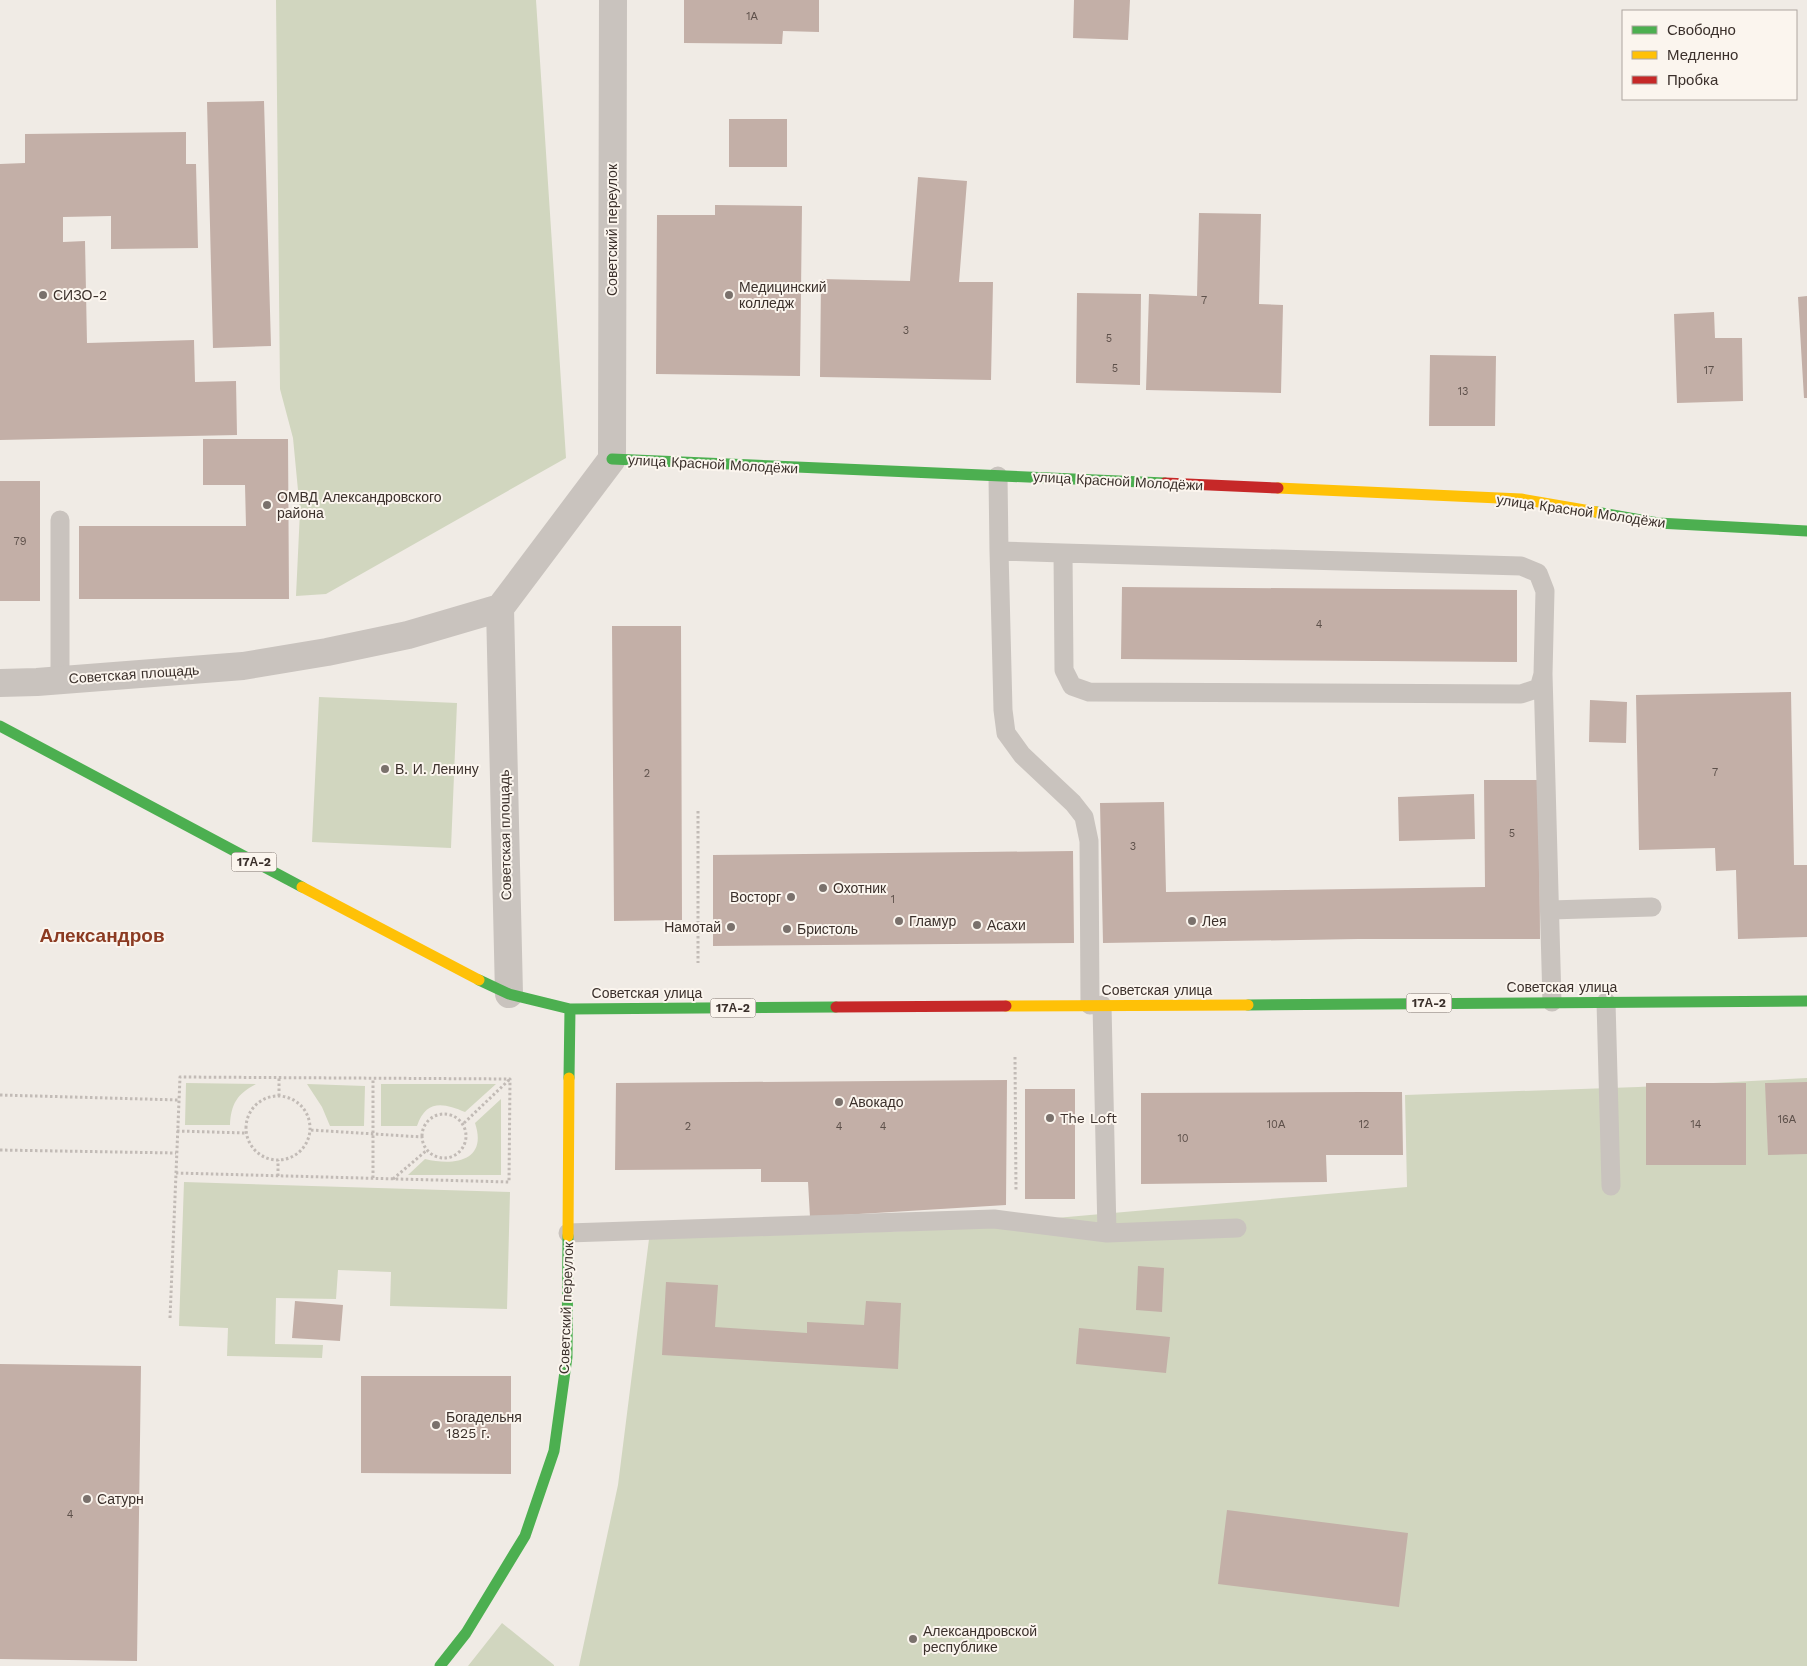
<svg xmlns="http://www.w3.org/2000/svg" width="1807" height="1666" font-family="'Work Sans',sans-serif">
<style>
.green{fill:#d1d6bf}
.building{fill:#c3afa7}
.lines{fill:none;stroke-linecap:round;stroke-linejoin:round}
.path{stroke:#c2bbb6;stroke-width:3;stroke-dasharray:2.5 2.5;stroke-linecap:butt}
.lane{stroke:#c9c3be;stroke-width:19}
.street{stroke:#c9c3be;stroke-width:28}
.fast{stroke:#4caf50;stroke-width:11}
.slow{stroke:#ffc107;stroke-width:11}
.jam{stroke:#c62828;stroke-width:11}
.poi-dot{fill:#7a716c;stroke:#fbf5ee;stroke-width:2}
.labels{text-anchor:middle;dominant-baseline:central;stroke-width:4;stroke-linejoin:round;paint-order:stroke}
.number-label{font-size:11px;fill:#5d504a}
.shield{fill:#fbf5ee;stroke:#756b66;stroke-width:1}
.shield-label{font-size:12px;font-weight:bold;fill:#3b302b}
.street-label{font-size:14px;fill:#3b302b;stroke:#fbf5ee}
.poi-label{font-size:14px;fill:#3b302b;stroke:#fbf5ee;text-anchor:start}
.district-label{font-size:19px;font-weight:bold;fill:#8c3b22;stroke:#fbf5ee}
</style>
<rect width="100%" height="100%" fill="#f0ebe5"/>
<path class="green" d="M276,0H536L566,458L326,594L296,596L300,511L293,438L280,389Z
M319,697L457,703L451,848L312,842Z
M1807,1078V1666H579L618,1485L649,1239L907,1231L1407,1187L1405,1095L1638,1087Z
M186,1083L256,1084C237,1094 231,1104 230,1125H185Z
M307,1084L365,1086L364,1126H330L322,1107Z
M381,1084H496L465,1112C444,1103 426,1099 417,1126H381Z
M501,1099V1175H408L425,1159C453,1166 488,1162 475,1123Z
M184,1182L510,1192L507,1309L390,1306L391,1272L338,1270L336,1299L276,1298L275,1344L323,1345L322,1358L227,1356L228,1328L179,1326Z
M502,1623L554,1665V1666H468Z"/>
<path class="building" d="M684,0H819V32L783,31L782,44L684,43Z
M1074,0H1130L1128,40L1073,38Z
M264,101L271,346L213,348L207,102Z
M729,119H787V167H729Z
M186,132V164H196L198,248L111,249V216L63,217V242L85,241L87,343L194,340L195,382L236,381L237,435L0,440V164L25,163V134Z
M918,177L967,181L959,282H993L991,380L820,377L821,279L910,281Z
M715,205L802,206L800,376L656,374L657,215H715Z
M1199,213L1261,214L1259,304L1283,305L1281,393L1146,390L1149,294L1197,296Z
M1077,293L1141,294L1140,385L1076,383Z
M1807,296V398H1804L1798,297Z
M1714,312L1715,338H1742L1743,401L1677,403L1674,314Z
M1430,355L1496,356L1495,426H1429Z
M203,439H288L289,599H79V526H246L245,485H203Z
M0,481H40V601H0Z
M1122,587L1517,590V662L1121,659Z
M612,626H681L682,920L614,921Z
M1791,692L1794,865H1807V937L1738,939L1736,870L1716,871L1715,848L1639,850L1636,695Z
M1590,700L1627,702L1626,743L1589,742Z
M1484,780H1539L1540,939H1358L1103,943L1100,803L1164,802L1166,892L1485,887Z
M1474,794L1475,839L1399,841L1398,797Z
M1073,851L1074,943L713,946V855Z
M1007,1080L1006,1205L810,1217L808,1182H761V1169L615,1170L616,1083Z
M1807,1082V1154L1768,1155L1765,1083Z
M1646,1083H1746V1165H1646Z
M1025,1089H1075V1199H1025Z
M1361,1092H1402L1403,1155H1326L1327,1182L1141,1184V1093Z
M1138,1266L1164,1268L1162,1312L1136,1310Z
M666,1282L718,1285L715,1327L807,1333V1322L864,1325L866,1301L901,1303L898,1369L662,1355Z
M295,1301L343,1305L340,1341L292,1338Z
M1079,1328L1170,1337L1166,1373L1076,1364Z
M0,1364L141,1366L137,1661L0,1659Z
M361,1376H511V1474L361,1473Z
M1227,1510L1408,1533L1399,1607L1218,1584Z"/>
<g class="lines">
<path class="path" d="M698,811V963
M1015,1057L1016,1192
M0,1095L179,1100
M246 1128a32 32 0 1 1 64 0a32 32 0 1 1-64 0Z
M279,1096V1078
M422 1136a22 22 0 1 1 44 0a22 22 0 1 1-44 0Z
M464,1123L510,1079
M311,1130L422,1137
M177,1131L246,1133
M0,1150L176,1153
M278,1176V1160
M373,1178V1079
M393,1179L427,1150
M170,1318L180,1077L510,1079L509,1182L176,1173"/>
<path class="lane" d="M998,476L999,551L1063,553L1521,566L1538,573L1545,591L1543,674L1539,688L1521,694L1089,692L1072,686L1064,670L1063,553
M60,520V680
M999,551L1003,710L1006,733L1022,755L1073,803L1084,817L1089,841L1090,1005
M1543,674L1552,1002
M1550,910L1652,907
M1606,1002L1611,1186
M1102,1005L1107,1233
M568,1233L994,1219L1107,1233L1237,1228"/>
<path class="street" d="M500,608L612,459L613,0
M500,608L509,994
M0,683L37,682L243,666L327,652L408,635L500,608"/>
<path class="fast" d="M612,459L1165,483
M1596,512L1658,523L1807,531
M0,726L302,887
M479,980L509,994L570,1009L836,1007
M1248,1005L1807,1001
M569,1078L570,1009
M440,1666L466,1633L525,1536L554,1451L567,1357L568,1236"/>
<path class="slow" d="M1278,488L1521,499L1596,512
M302,887L479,980
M1006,1006L1248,1005
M568,1236L569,1078"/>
<path class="jam" d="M1165,483L1278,488
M836,1007L1006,1006"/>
</g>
<g class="poi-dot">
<circle cx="43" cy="295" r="5"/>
<circle cx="729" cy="295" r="5"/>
<circle cx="267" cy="505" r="5"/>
<circle cx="385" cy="769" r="5"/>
<circle cx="823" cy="888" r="5"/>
<circle cx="791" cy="897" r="5"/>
<circle cx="899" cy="921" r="5"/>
<circle cx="1192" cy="921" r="5"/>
<circle cx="977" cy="925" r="5"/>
<circle cx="731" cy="927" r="5"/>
<circle cx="787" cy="929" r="5"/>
<circle cx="839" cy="1102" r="5"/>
<circle cx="1050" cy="1118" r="5"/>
<circle cx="436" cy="1425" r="5"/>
<circle cx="87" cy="1499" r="5"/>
<circle cx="913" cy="1639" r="5"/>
</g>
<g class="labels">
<g class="number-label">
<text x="752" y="16">1А</text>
<text x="1204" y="300">7</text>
<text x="906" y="330">3</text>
<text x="1109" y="338">5</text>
<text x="1115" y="368">5</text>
<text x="1709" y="370">17</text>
<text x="1463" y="391">13</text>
<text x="20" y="541">79</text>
<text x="1319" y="624">4</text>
<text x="1715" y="772">7</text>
<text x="647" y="773">2</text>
<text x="1512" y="833">5</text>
<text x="1133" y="846">3</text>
<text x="893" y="899">1</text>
<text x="1787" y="1119">16А</text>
<text x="1276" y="1124">10А</text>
<text x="1364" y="1124">12</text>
<text x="1696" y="1124">14</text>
<text x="688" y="1126">2</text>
<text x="839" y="1126">4</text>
<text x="883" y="1126">4</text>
<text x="1183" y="1138">10</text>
<text x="70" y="1514">4</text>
</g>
<g class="shield">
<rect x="231.5" y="852.5" width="45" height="19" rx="4"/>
<rect x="1406.5" y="993.5" width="45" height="19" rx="4"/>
<rect x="710.5" y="998.5" width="45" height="19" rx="4"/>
</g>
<g class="shield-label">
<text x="254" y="862">17А-2</text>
<text x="1429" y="1003">17А-2</text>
<text x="733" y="1008">17А-2</text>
</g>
<g class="street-label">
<text transform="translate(612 230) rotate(-90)">Советский переулок</text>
<text transform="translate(713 464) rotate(3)">улица Красной Молодёжи</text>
<text transform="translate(1118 481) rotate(3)">улица Красной Молодёжи</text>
<text transform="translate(1581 511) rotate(8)">улица Красной Молодёжи</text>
<text transform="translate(134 674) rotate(-4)">Советская площадь</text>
<text transform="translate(505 835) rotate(-91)">Советская площадь</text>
<text x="1562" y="987">Советская улица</text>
<text x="1157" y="990">Советская улица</text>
<text x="647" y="993">Советская улица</text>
<text transform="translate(566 1308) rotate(-88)">Советский переулок</text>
</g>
<g class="poi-label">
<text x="739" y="287">Медицинский<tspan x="739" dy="16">колледж</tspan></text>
<text x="53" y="295">СИЗО-2</text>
<text x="277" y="497">ОМВД Александровского<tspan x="277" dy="16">района</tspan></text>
<text x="395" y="769">В. И. Ленину</text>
<text x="833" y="888">Охотник</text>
<text x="781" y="897" text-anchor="end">Восторг</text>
<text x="909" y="921">Гламур</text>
<text x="1202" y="921">Лея</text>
<text x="987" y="925">Асахи</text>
<text x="721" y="927" text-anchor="end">Намотай</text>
<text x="797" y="929">Бристоль</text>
<text x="849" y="1102">Авокадо</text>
<text x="1060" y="1118">The Loft</text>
<text x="446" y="1417">Богадельня<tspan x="446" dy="16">1825 г.</tspan></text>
<text x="97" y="1499">Сатурн</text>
<text x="923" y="1631">Александровской<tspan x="923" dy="16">республике</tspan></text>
</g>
<g class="district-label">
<text x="102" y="935">Александров</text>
</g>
</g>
<rect x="1622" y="10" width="175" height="90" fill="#fbf5ee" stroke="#aea6a0"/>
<rect x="1632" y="26" width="25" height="8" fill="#4caf50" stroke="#aea6a0"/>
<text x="1667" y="35" font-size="15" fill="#3b302b">Свободно</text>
<rect x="1632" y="51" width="25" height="8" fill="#ffc107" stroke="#aea6a0"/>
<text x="1667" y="60" font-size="15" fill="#3b302b">Медленно</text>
<rect x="1632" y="76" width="25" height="8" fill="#c62828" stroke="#aea6a0"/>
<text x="1667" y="85" font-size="15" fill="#3b302b">Пробка</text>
</svg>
